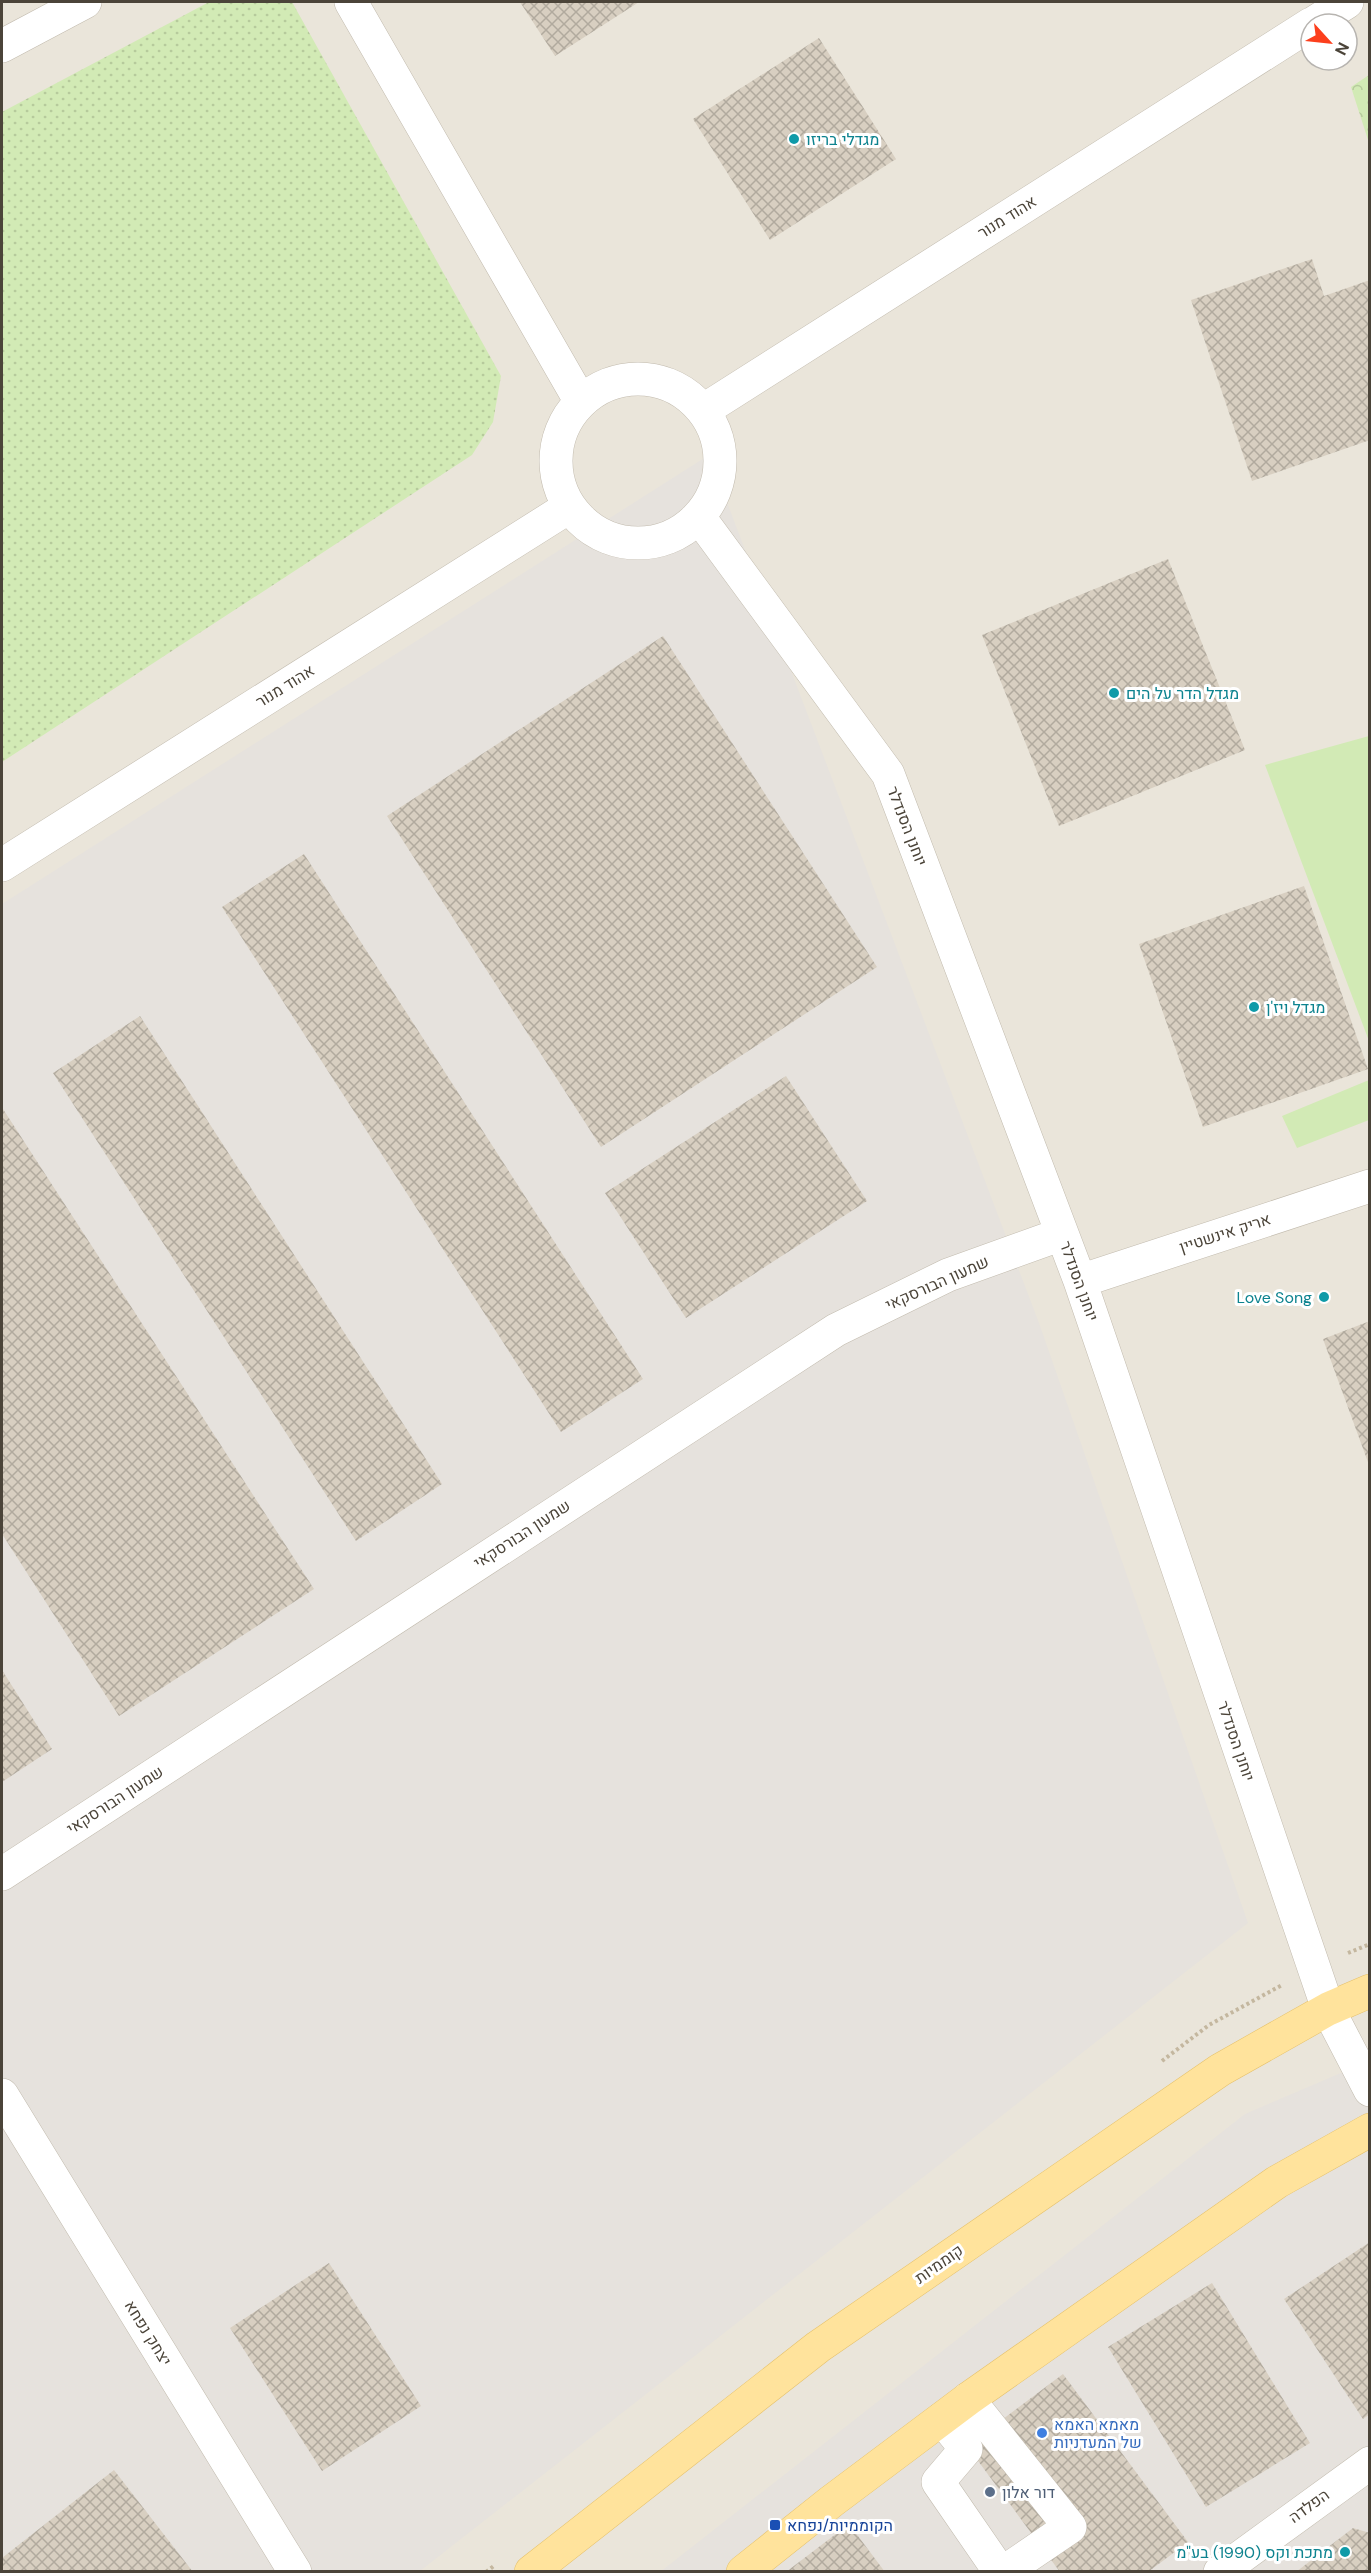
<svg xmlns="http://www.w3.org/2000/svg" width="1371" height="2573" font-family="'DM Sans',Heebo,sans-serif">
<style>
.residential{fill:#eae5da;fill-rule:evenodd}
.industrial{fill:#e6e2dd}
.grass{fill:url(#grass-dots)}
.forest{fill:url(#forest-crowns)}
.garden{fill:#d2eab5}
.building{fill:url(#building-cross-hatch)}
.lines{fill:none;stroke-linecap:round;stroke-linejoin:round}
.minor-casing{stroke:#c2bbae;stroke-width:34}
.major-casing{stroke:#e6c16a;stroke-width:34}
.path{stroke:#c4b79f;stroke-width:4;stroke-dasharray:3 3;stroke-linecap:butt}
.minor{stroke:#fff;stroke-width:33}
.major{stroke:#ffe39c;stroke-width:33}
.culture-dot{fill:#0f9aa8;stroke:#fff;stroke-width:2}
.shop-dot{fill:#3f7fe0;stroke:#fff;stroke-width:2}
.service-dot{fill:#5c6f8a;stroke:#fff;stroke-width:2}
.transit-dot{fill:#1a4fb4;stroke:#fff;stroke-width:2}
.labels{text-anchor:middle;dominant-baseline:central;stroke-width:6;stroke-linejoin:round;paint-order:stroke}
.culture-label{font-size:16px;fill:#0d838f;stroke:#fff;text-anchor:start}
.street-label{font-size:16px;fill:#4b4439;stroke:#fff}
.shop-label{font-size:16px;fill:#366cbe;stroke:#fff;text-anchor:start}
.service-label{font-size:16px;fill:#4e5e75;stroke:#fff;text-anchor:start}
.transit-label{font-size:16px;fill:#164399;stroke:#fff;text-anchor:start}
</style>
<defs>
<pattern id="grass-dots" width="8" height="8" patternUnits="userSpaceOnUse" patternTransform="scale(1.5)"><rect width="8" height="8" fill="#d2eab5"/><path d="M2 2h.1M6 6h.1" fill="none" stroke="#b6ca9c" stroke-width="1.8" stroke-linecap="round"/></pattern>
<pattern id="forest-crowns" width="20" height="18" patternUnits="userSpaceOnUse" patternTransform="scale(1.5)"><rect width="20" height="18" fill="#d2eab5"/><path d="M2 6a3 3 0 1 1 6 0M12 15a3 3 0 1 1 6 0" fill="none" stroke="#b6ca9c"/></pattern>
<pattern id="building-cross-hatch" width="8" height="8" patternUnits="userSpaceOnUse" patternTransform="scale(1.5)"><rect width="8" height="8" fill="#d8cfc1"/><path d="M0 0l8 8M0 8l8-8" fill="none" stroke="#b1aa9e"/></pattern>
</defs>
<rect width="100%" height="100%" fill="#f6f3ec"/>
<path class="residential" d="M2,2H1369V2571H2ZM1311,24H1347V60H1311Z"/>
<path class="industrial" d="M709,455L1039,1323L1248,1923L420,2571L2,2572V904Z
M1369,2061V2571L660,2572L1245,2114Z"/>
<path class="grass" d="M209,2H292L501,376L493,422L472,455L2,762V112Z"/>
<path class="forest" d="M1369,75V143L1351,87Z"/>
<path class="garden" d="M1369,736H1370L1369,1041L1265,765Z
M1369,1080V1120L1297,1148L1282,1116Z"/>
<path class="building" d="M520,2H639L555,56Z
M819,38L896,159L770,240L693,119Z
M1312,259L1324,296L1370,280V440L1252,481L1191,300Z
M1168,559L1245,750L1059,826L982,635Z
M663,636L877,967L601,1147L387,816Z
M304,854L643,1379L561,1432L222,907Z
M1304,886L1368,1069L1203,1127L1139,944Z
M140,1016L442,1484L356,1541L53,1073Z
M786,1076L867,1201L686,1318L605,1193Z
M3,1109L314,1589L119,1716L2,1534V1110Z
M1370,1321V1465H1369L1323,1339Z
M2,1670L52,1749L2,1782Z
M1370,2242V2414L1363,2419L1284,2299Z
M329,2263L421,2406L322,2471L230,2328Z
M1212,2283L1310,2443L1206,2507L1108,2347Z
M1063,2374L1188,2542L1148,2572H1060L967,2446Z
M114,2470L193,2572H2V2558Z
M849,2524L885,2572H786Z
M1353,2528L1370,2533V2572H1296Z"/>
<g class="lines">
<defs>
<path id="minor" d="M351,2L581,402
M1312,24L1347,2
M2,46L85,2
M556 461a82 82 0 1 1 164 0a82 82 0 1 1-164 0Z
M704,410L1311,24
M699,517L888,774L1080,1281L1328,2009L1370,2090
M2,865L569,507
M1080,1281L1370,1186
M2,1874L836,1330L948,1275L1062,1234
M2,2095L295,2572
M968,2399L1070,2527L1004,2572
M942,2419L966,2449L938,2482L1000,2572
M1220,2572L1370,2463"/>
<path id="major" d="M531,2572L818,2347L1220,2070L1328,2009L1370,1991
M743,2572L832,2501L968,2399L1277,2182L1370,2130"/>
</defs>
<use href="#minor" class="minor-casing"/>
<use href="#major" class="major-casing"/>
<path class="path" d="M1348,1953L1370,1944
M1162,2061L1209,2025L1282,1985
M486,2572L495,2565"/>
<use href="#minor" class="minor"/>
<use href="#major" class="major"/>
</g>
<g class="culture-dot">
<circle cx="794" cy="139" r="6"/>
<circle cx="1114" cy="693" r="6"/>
<circle cx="1254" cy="1007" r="6"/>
<circle cx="1324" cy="1297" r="6"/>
<circle cx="1345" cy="2552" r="6"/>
</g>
<circle class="shop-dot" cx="1042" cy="2433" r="6"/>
<circle class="service-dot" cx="990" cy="2492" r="6"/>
<rect class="transit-dot" x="769" y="2519" width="12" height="12" rx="3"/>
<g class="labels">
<g class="culture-label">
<text x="806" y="139">מגדלי בריזו</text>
<text x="1126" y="693">מגדל הדר על הים</text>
<text x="1266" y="1007">מגדל ויז'ן</text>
<text x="1312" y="1297" text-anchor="end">Love Song</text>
<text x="1333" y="2552" text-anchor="end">מתכת וקס (1990) בע"מ</text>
</g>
<g class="street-label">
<text transform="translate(1007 217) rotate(-32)">אהוד מנור</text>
<text transform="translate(285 686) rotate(-32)">אהוד מנור</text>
<text transform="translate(907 826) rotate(69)">יוחנן הסנדלר</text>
<text transform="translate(1225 1233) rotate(-18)">אריק אינשטיין</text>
<text transform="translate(1079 1281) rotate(70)">יוחנן הסנדלר</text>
<text transform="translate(937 1283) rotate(-24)">שמעון הבורסקאי</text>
<text transform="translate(522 1534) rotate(-33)">שמעון הבורסקאי</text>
<text transform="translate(1236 1741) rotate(71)">יוחנן הסנדלר</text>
<text transform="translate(115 1800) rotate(-33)">שמעון הבורסקאי</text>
<text transform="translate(939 2264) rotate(-35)">קוממיות</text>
<text transform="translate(148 2333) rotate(58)">יצחק נפחא</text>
<text transform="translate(1309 2506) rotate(-36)">הפלדה</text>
</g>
<g class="shop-label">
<text x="1054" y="2424">מאמא האמא<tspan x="1054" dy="18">של המעדניות</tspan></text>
</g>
<g class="service-label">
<text x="1002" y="2492">דור אלון</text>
</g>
<g class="transit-label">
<text x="787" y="2525">הקוממיות/נפחא</text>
</g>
</g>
<rect width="1371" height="2573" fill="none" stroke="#4b4439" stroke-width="6"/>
<g transform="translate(1329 42) rotate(117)"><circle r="28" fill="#ffffff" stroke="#b7b4b0" stroke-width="1.5"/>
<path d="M0-4.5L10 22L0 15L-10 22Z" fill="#fc3f1d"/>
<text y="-9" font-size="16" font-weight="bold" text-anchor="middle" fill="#4b4439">N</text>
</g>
</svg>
